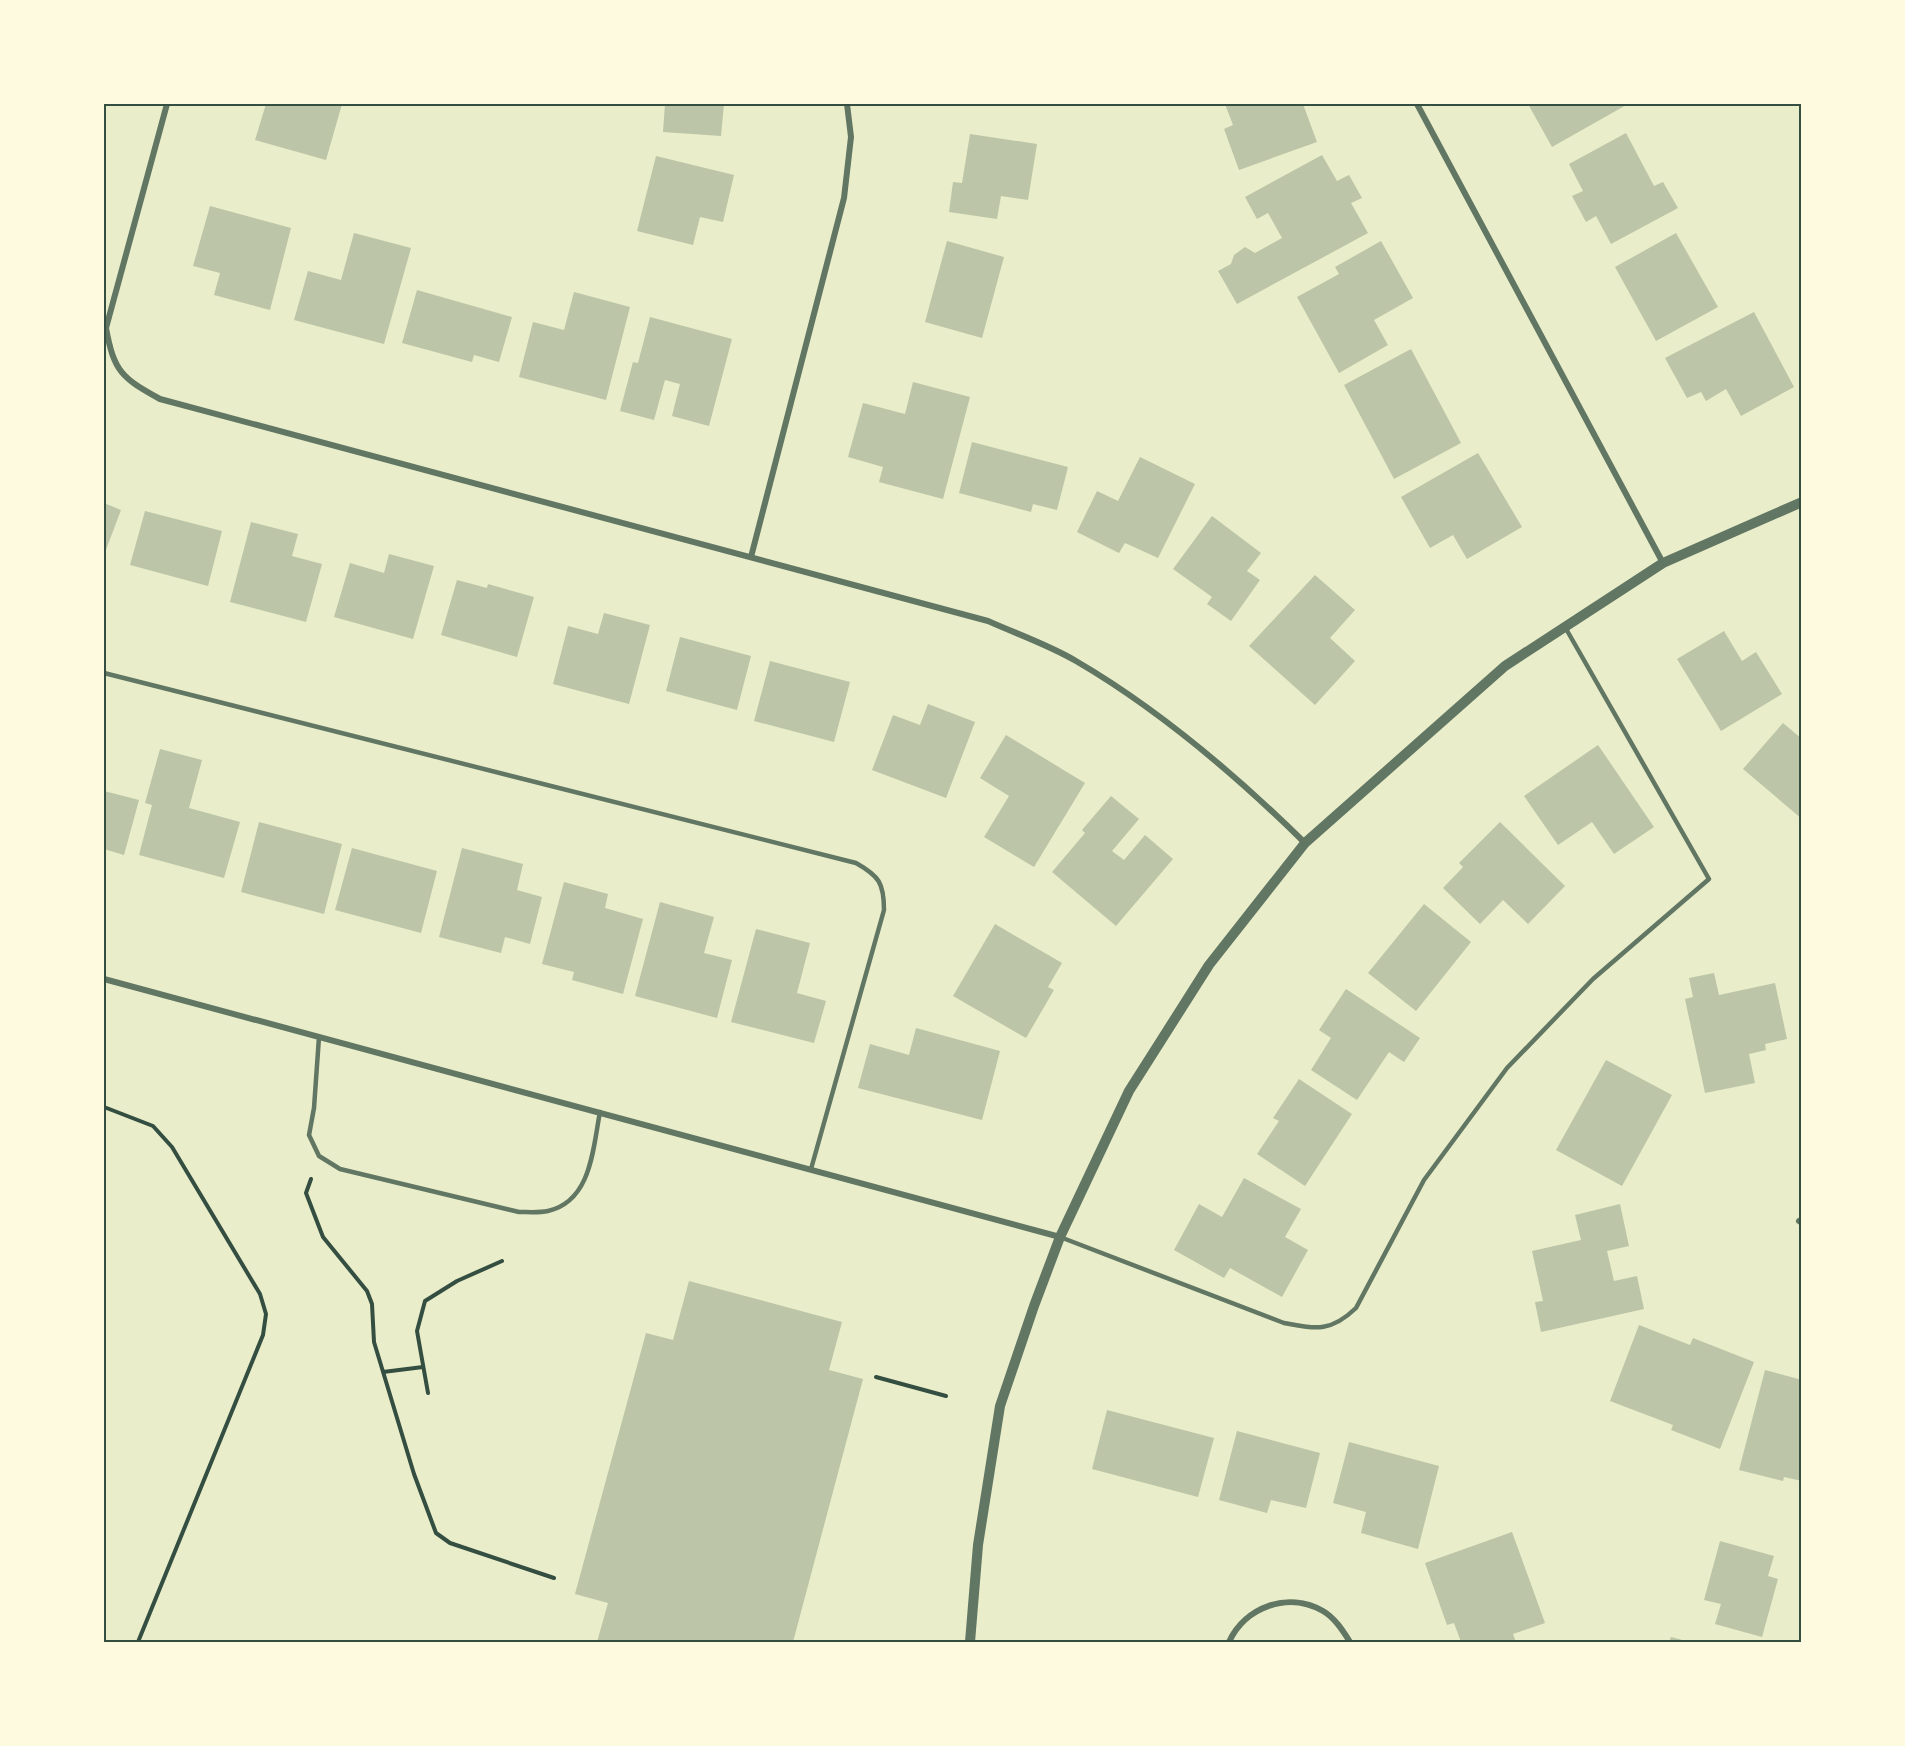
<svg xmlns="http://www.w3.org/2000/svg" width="1905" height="1746" font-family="Roboto,sans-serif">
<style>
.building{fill:#bcc5a7}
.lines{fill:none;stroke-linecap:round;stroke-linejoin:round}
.path{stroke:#344e41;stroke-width:4}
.service{stroke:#617663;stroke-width:4.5}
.minor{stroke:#617663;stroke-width:6}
.tertiary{stroke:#617663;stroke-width:10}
.neatline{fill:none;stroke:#344e41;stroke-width:2}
</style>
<rect width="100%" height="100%" fill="#e9edc9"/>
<path class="building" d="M266,104H342L326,160L255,140Z
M665,104H724L721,136L663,132Z
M1225,104H1303L1317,142L1239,170L1224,129L1233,125Z
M1528,104H1628L1552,147Z
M1626,133L1654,186L1663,182L1678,208L1611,244L1596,216L1586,222L1572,196L1583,191L1569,164Z
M970,134L1037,144L1028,200L1001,196L997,219L949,212L953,182L962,183Z
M1322,155L1337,181L1349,175L1362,198L1351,203L1368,233L1237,304L1218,271L1231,264L1234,255L1245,247L1255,253L1282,238L1268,213L1257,219L1245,197Z
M656,156L734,175L723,222L700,217L693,245L637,231Z
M210,206L291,228L270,310L214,295L220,273L193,266Z
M354,233L411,248L384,344L294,320L308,271L341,280Z
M1676,233L1718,307L1656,341L1615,267Z
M947,241L1004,257L982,338L925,322Z
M1381,241L1413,298L1374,320L1388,345L1339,373L1297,297L1339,274L1335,267Z
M417,290L512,317L499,362L474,355L472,362L402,343Z
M574,292L630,307L606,400L519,377L533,322L564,330Z
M1754,312L1794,387L1741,416L1726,389L1706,401L1701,392L1687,398L1665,358Z
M650,317L732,339L709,426L672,416L680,384L665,380L654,420L620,411L633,362L638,363Z
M1411,349L1461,443L1394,479L1344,385Z
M913,382L970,397L943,499L879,482L883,467L848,457L863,403L905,414Z
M972,442L1068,467L1057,510L1033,504L1031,512L959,493Z
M1478,453L1522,527L1467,559L1453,535L1430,548L1401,497Z
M1140,457L1195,484L1158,558L1125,543L1119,553L1077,532L1097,491L1118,501Z
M104,503L121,510L104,555Z
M145,511L222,531L208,586L130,565Z
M1212,516L1261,553L1247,571L1260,580L1231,621L1207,604L1212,597L1173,569Z
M251,522L298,534L292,556L322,564L306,622L230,602Z
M389,554L434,566L413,639L334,617L350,563L384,573Z
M1315,575L1355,610L1330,638L1355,661L1315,705L1249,646Z
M457,580L487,588L488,584L534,597L517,657L441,635Z
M604,613L650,625L629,704L553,684L568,626L598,634Z
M1724,631L1742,661L1756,652L1782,694L1721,731L1677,659Z
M680,637L751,656L737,710L666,691Z
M770,661L850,682L834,742L754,721Z
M928,704L975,722L946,798L872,770L893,715L920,725Z
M1783,723L1802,739V819L1743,769Z
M1006,735L1085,783L1034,867L984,837L1009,796L980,778Z
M1598,745L1654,827L1614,854L1592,822L1558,845L1524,796Z
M160,749L202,760L189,808L240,822L224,878L139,855L152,805L145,803Z
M104,791L139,800L124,855L104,849Z
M1111,796L1139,819L1112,851L1124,860L1145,835L1173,859L1116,926L1052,872L1085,833L1082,830Z
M259,822L342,844L324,914L241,892Z
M1500,822L1565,886L1528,924L1503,900L1480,924L1443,888L1463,867L1459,863Z
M352,848L437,871L421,933L335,910Z
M462,848L523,864L517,890L542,897L530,944L505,937L501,953L439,937Z
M564,882L608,894L605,908L643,919L623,994L572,980L574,972L542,964Z
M660,902L714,917L704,953L732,960L717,1018L635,996Z
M1424,904L1471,942L1416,1011L1368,973Z
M995,924L1062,963L1048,987L1054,990L1026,1038L953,996Z
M756,929L810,943L797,993L826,1001L814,1043L731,1022Z
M1714,973L1719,995L1775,983L1787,1039L1765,1044L1766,1050L1749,1054L1755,1083L1705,1093L1685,999L1693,997L1689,978Z
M1346,989L1420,1038L1404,1062L1389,1052L1357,1100L1311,1070L1331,1038L1319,1030Z
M916,1028L1000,1051L982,1120L858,1088L870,1044L909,1055Z
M1606,1060L1672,1095L1622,1186L1556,1150Z
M1299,1079L1352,1114L1305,1186L1257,1154L1279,1121L1273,1118Z
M1244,1178L1301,1209L1285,1237L1308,1250L1282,1297L1230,1268L1224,1278L1174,1250L1199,1204L1222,1217Z
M1620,1204L1629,1246L1607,1251L1614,1281L1637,1276L1644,1309L1541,1332L1535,1302L1543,1301L1532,1251L1581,1240L1575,1215Z
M689,1281L842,1322L829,1370L863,1379L793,1642H740L730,1640L729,1642H597L608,1603L575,1594L646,1333L673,1340Z
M1639,1325L1690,1345L1693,1338L1754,1362L1720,1449L1671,1430L1673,1425L1610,1401Z
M1765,1370L1802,1380V1481L1784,1477L1783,1481L1739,1470Z
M1107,1410L1214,1438L1198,1497L1092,1469Z
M1237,1431L1320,1453L1306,1508L1271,1500L1267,1513L1219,1500Z
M1349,1442L1439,1466L1418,1549L1361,1533L1366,1512L1333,1503Z
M1512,1532L1545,1623L1513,1634L1516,1642H1461L1454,1623L1447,1625L1425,1563Z
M1720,1541L1774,1556L1768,1576L1778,1579L1762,1637L1715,1624L1721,1604L1704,1600Z
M1671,1637L1690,1642H1669Z"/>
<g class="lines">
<path class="path" d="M104,1107L153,1126L172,1147L260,1294L266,1314L263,1335L138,1642
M311,1179L306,1193L323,1237L367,1291L372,1304L374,1342L414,1474L436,1533L450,1543L554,1578
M383,1372L423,1367
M876,1377L946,1396
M428,1393L417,1331L425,1301L457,1281L502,1261"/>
<path class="service" d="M104,673L856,863C879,876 884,883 884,910L811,1169
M319,1037L314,1108L309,1135L319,1156L340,1169L519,1212C528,1212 539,1213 548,1211C592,1201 593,1147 600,1112
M1060,1237L1284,1323C1317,1329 1331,1332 1356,1308L1424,1180L1507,1068L1593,979L1709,879L1565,627"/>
<path class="minor" d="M167,104L106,328C114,372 122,378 160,399L988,621C1017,634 1049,645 1076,661C1160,710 1236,775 1305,843
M1417,104L1663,563
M751,557L844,198L851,137L847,104
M104,979L1060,1237
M1799,1221L1802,1223
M1229,1642C1245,1607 1288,1591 1323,1611C1335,1618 1343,1631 1350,1642"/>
<path class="tertiary" d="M970,1642L978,1545L1000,1406L1034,1306L1060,1237L1129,1091L1209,965L1305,843L1505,666L1663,563L1802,502"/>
</g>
<rect width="1905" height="1746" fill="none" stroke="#fefae0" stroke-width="210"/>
<rect x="105" y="105" width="1695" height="1536" class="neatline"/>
</svg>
